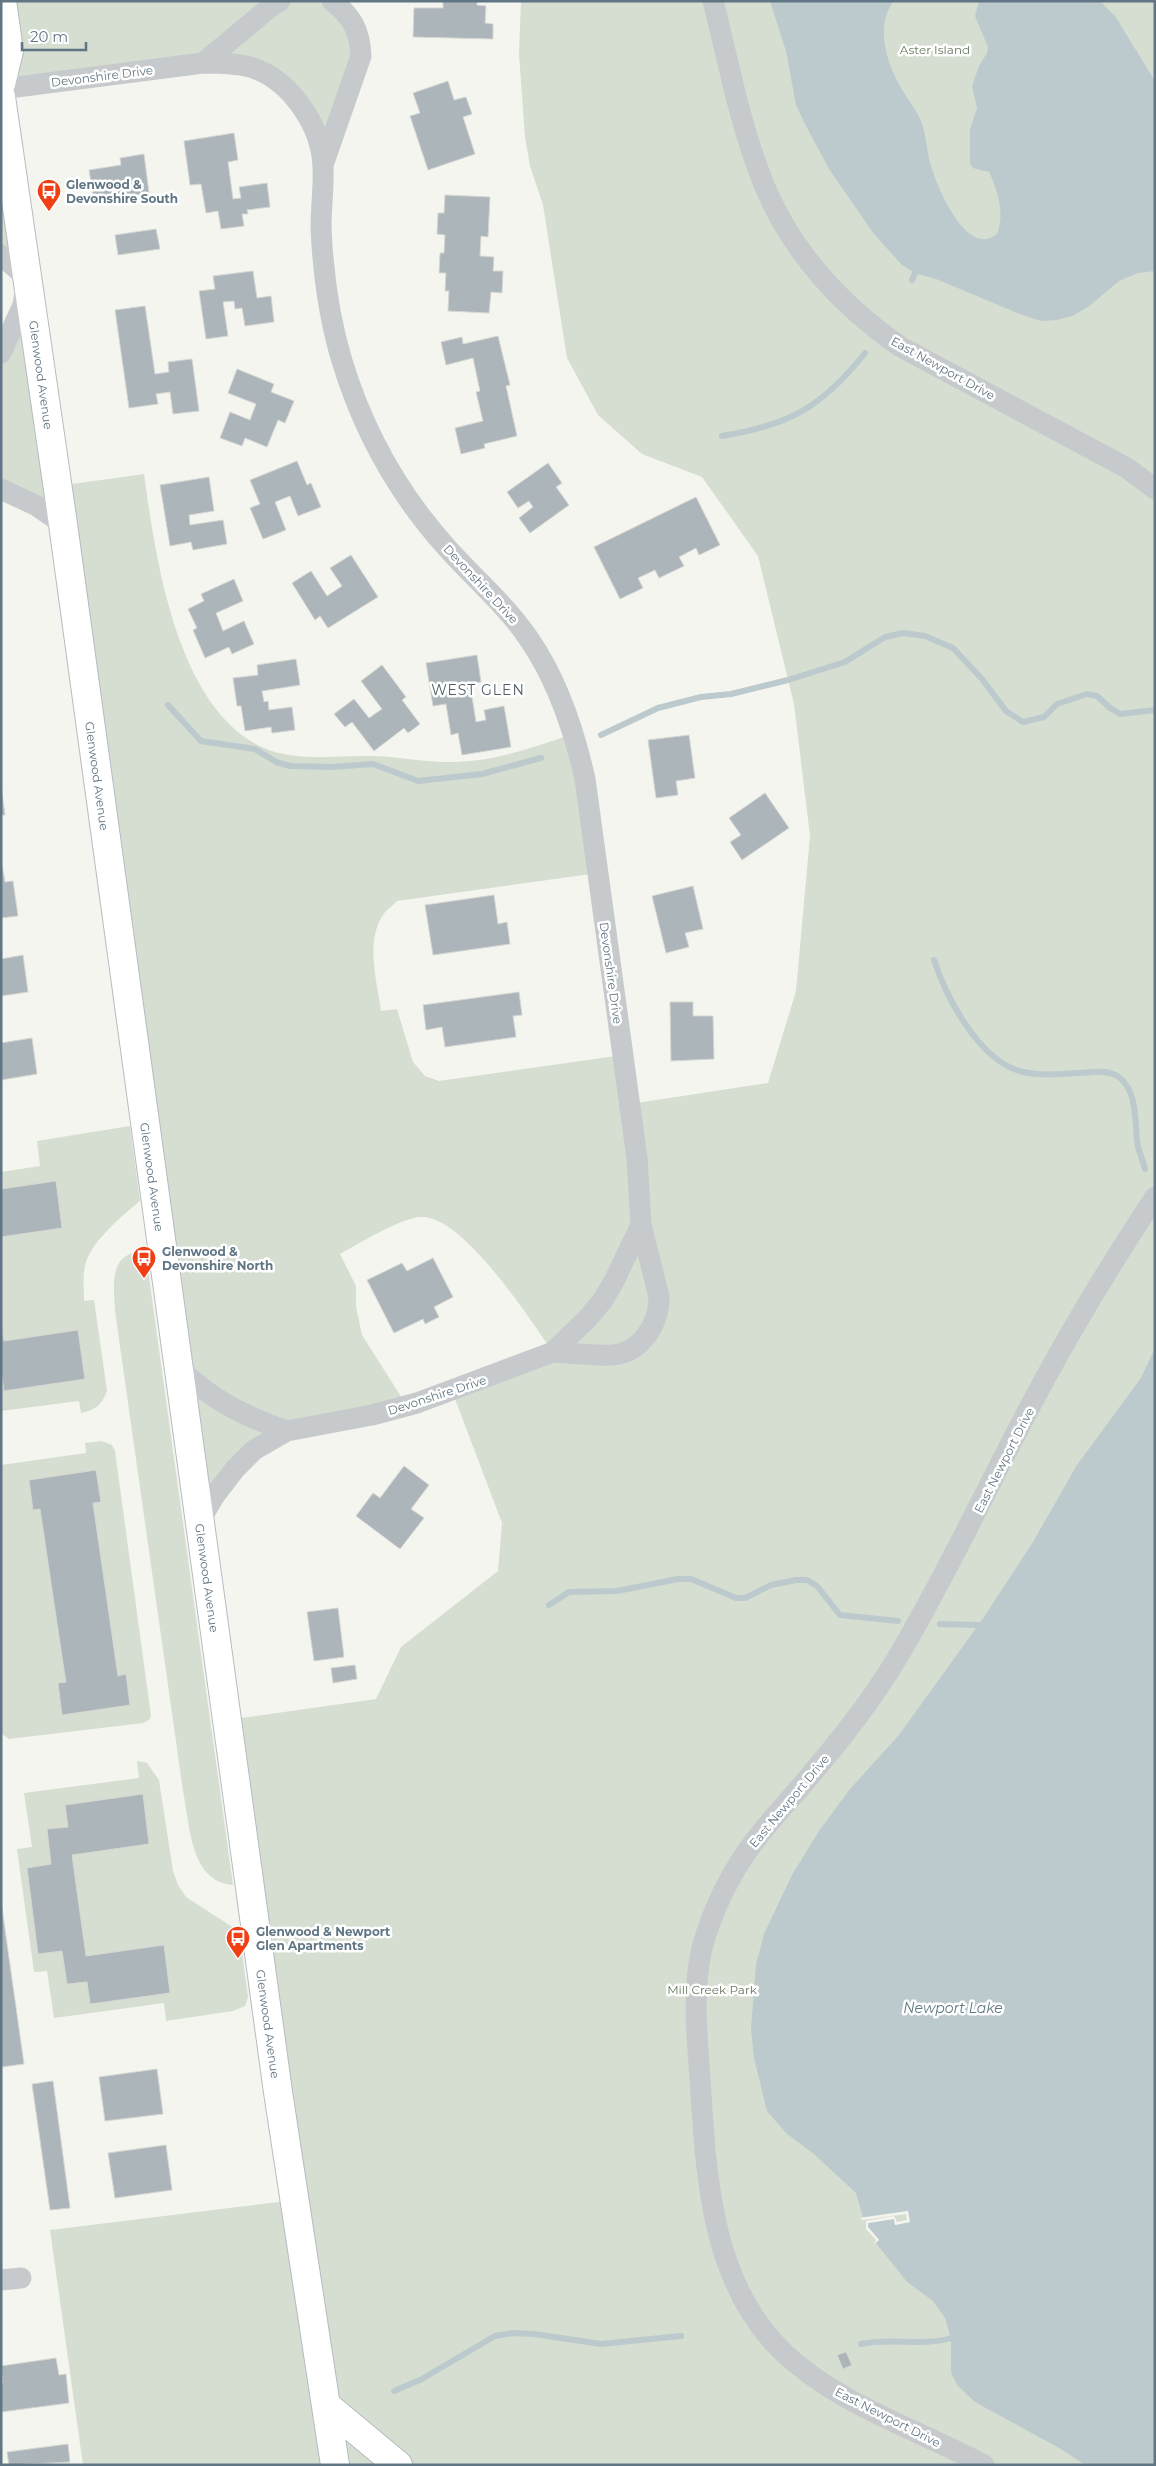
<svg xmlns="http://www.w3.org/2000/svg" width="1156" height="2466" font-family="Montserrat,sans-serif">
<style>
.green{fill:#d6ddd1;fill-rule:evenodd}
.water{fill:#bccace}
.pier{fill:#f5f5f0}
.lines{fill:none;stroke-linecap:round;stroke-linejoin:round}
.stream{stroke:#bccace;stroke-width:6}
.building{fill:#acb5b9;stroke:#d6d6d3}
.secondary-casing{stroke:#b6bcc0;stroke-width:30}
.street{stroke:#c7cacd;stroke-width:21}
.secondary{stroke:#fff;stroke-width:28}
.labels{text-anchor:middle;dominant-baseline:central;stroke-width:5;stroke-linejoin:round;paint-order:stroke}
.park-label{font-size:12px;fill:#677b61;stroke:#fff}
.street-label{font-size:12px;fill:#617684;stroke:#fff}
.poi-label{font-size:12px;font-weight:bold;fill:#617684;stroke:#fff;text-anchor:start}
.neighbourhood-label{font-size:14px;letter-spacing:1px;fill:#505f69;stroke:#fff}
.water-label{font-size:14px;font-style:italic;fill:#5d7982;stroke:#fff}
</style>
<rect width="100%" height="100%" fill="#f5f5f0"/>
<path class="green" d="M1,1H332L360,38L323,165L311,123L250,67L1,89Z
M521,1H1155V2465H83L50,2230L294,2200L227,1720L376,1699L401,1647L498,1571L502,1523L452,1391L553,1352C530,1320 462,1213 420,1217C399,1219 360,1243 340,1254L356,1286V1307L362,1335L407,1406L254,1450L199,1522L63,525L1,489V353L27,278L1,255V97L58,486L144,474C156,560 178,722 275,752C306,761 342,755 373,756C401,757 429,763 457,762C497,761 536,746 574,734L598,873L397,901C393,906 386,910 383,915C365,942 377,981 381,1011L397,1009L413,1062L425,1076L439,1081L623,1055L630,1104L768,1083L796,991L810,836L794,704L758,556L702,477L642,454L598,415L567,358L543,205L530,166L525,137L519,54Z
M130,1126L140,1201C122,1216 93,1240 86,1262C82,1274 84,1289 84,1301L94,1300L107,1391C102,1405 95,1410 81,1413L79,1401L1,1411V1369L5,1391L85,1379L78,1330L4,1341L1,1325V1237L62,1228L56,1181L1,1189V1172L40,1166L37,1141Z
M139,1252L146,1255L233,1885C190,1882 190,1825 183,1791L115,1311C114,1288 108,1255 139,1252Z
M102,1441L112,1445L115,1451L151,1716L149,1720L143,1723L9,1739L1,1733V1465L86,1453L85,1443ZM96,1470L101,1502L93,1503L118,1676L126,1675L130,1704L63,1715L58,1684L66,1682L40,1509H33L29,1480Z
M137,1761L147,1763L159,1780L173,1871L178,1885L186,1897L234,1928L240,1937L248,1997L245,2006L233,2011L166,2021L164,2003L54,2018L47,1971L34,1972L17,1849L32,1847L24,1793L139,1778ZM143,1794L149,1844L72,1855L86,1956L163,1946L170,1993L90,2004L87,1982L67,1984L62,1951L38,1954L27,1868L51,1864L47,1830L68,1827L65,1805Z"/>
<path class="water" d="M770,1H894C874,26 887,63 901,88C908,100 917,110 922,124C927,139 927,157 933,172C940,193 968,258 997,234C1005,214 998,191 989,172L973,168L970,164V129L977,108L972,86L979,66L987,53L988,47L975,16L979,1H1100L1115,16L1155,81V271L1138,273L1119,281L1088,307L1072,316L1057,320L1041,321L1020,314L936,279L915,273L902,265L874,234L829,169L806,126L796,105L786,51Z
M1155,1348V2465H1085L1061,2449L975,2402L957,2385L951,2372V2338L945,2318L933,2301L907,2282L876,2243L879,2240L868,2227V2223L894,2219L895,2225L909,2222L908,2211L863,2217L856,2193L815,2155L786,2133L767,2111L754,2058L751,2028L756,1965L764,1934L792,1875L819,1831L850,1789L899,1735L984,1617L1033,1542L1077,1465L1141,1378Z"/>
<path class="pier" d="M908,2211L910,2222L895,2225L894,2219L868,2223V2227L879,2240L874,2244L876,2240L866,2229V2221L894,2216L897,2222L907,2220L906,2214L863,2220L860,2218Z"/>
<g class="lines">
<path class="stream" d="M912,280L915,273
M722,436C790,425 822,407 865,353
M168,705L201,741L255,749L276,762L290,766L332,767L373,764L418,781L482,774L541,758
M601,735L658,708L701,697L731,694L788,680L845,662L885,637L903,633L925,636L953,648L982,679L1006,711L1023,722L1044,717L1057,704L1087,694L1097,696L1110,708L1120,714L1155,710
M934,960C947,999 980,1062 1023,1072C1041,1076 1059,1074 1076,1073C1090,1073 1108,1068 1120,1078C1139,1094 1134,1126 1138,1147C1140,1154 1143,1161 1145,1169
M549,1605L569,1592L617,1591L678,1579H691L736,1598H745L771,1585L796,1580H807L817,1586L840,1615L898,1621
M940,1624L978,1625
M861,2344C891,2337 921,2347 951,2338
M394,2391L420,2380L495,2336L513,2333L534,2334L601,2344L681,2336"/>
</g>
<path class="building" d="M443,1H477V5L486,6L485,23L493,24V39L413,37L414,8H443Z
M448,81L454,100L466,97L472,114L463,117L475,154L428,170L410,116L420,113L413,93Z
M234,133L238,160L228,162L233,199L241,198L239,187L267,183L270,207L247,210L248,214H242L244,226L221,229L218,211L206,213L201,184L190,185L184,141Z
M144,154L149,193L94,202L89,170L121,165L120,158Z
M445,195L490,197L488,237L481,236L480,256L494,257L493,271H503L502,293L491,292L489,313L448,311L449,291H445L446,273H439L440,253H444L445,235L437,234L438,213H444Z
M156,229L160,249L118,255L115,235Z
M253,271L257,298L271,296L274,322L245,326L242,308L235,309L234,301L223,302L228,336L206,339L199,291L215,289L213,276Z
M145,306L155,374L169,372L168,362L192,359L199,411L173,414L170,392L156,394L158,404L129,408L115,310Z
M498,336L510,385L506,386L517,436L484,444L485,448L461,454L455,428L483,421L476,392L480,391L473,358L446,365L441,342L462,337L463,344Z
M237,369L274,384L271,392L294,401L285,423L278,420L267,447L245,438L242,446L220,438L230,412L250,420L256,404L228,393Z
M297,461L307,485L311,483L321,507L298,516L290,496L275,502L286,530L263,539L250,508L260,504L250,480Z
M548,463L562,483L556,487L569,505L530,533L519,518L533,507L529,501L518,508L507,492Z
M209,477L214,511L189,515L190,525L223,520L227,544L193,550L191,542L170,546L160,485Z
M696,497L720,545L699,555L696,548L679,557L684,566L659,578L655,570L638,578L643,588L620,599L594,547Z
M351,555L378,597L328,628L320,616L315,620L292,583L311,571L327,596L342,586L330,568Z
M234,579L243,601L216,613L223,631L244,621L254,644L232,654L229,647L205,658L193,630L197,628L188,609L204,601L201,594Z
M477,655L481,682L470,684L476,722L486,720L484,710L504,706L511,747L462,755L458,733L451,735L446,704L433,706L426,663Z
M296,659L300,685L262,691L264,702L268,701L269,710L292,707L295,730L272,733L271,727L245,731L241,706H237L233,678L258,675L257,665Z
M382,665L406,697L402,700L420,724L408,733L404,728L374,751L352,722L345,727L334,714L354,699L369,718L382,709L361,681Z
M689,735L695,778L676,781L678,795L656,798L648,740Z
M1,786L5,815H1Z
M765,793L789,828L742,860L730,842L741,835L729,818Z
M2,865L5,882L13,881L18,916L1,918Z
M693,886L703,929L685,933L689,947L666,953L652,896Z
M494,895L498,924L507,922L510,944L433,955L425,905Z
M23,955L28,992L1,996V959Z
M519,992L522,1015L513,1016L516,1037L445,1047L442,1027L426,1030L423,1005Z
M670,1002H693V1016H713L714,1059L671,1061Z
M32,1038L37,1074L1,1080V1043Z
M56,1181L62,1228L1,1237V1189Z
M433,1258L453,1297L434,1307L439,1317L425,1324L423,1319L394,1333L367,1280L402,1263L407,1271Z
M1,1325L4,1341L78,1330L85,1379L4,1391L1,1369Z
M404,1466L429,1485L411,1509L424,1518L400,1549L356,1516L373,1493L380,1498Z
M96,1470L101,1502L93,1503L118,1676L126,1674L130,1705L62,1715L58,1683L66,1682L64,1670L40,1509L33,1510L29,1480Z
M338,1608L344,1657L314,1661L307,1612Z
M355,1665L357,1679L333,1683L331,1668Z
M143,1794L149,1844L72,1855L86,1956L164,1945L170,1993L90,2004L87,1982L67,1984L62,1951L38,1954L27,1868L51,1864L47,1829L68,1827L65,1805Z
M1,1901L24,2064L2,2067L1,2062Z
M157,2069L163,2114L105,2121L99,2077Z
M53,2081L70,2208L50,2210L32,2084Z
M166,2145L172,2190L115,2198L108,2153Z
M846,2352L852,2365L843,2369L837,2355Z
M56,2358L59,2375L66,2374L69,2403L1,2412V2383H3L1,2366Z
M68,2444L70,2462L9,2465L7,2452Z"/>
<g class="lines">
<defs>
<path id="secondary" d="M1,84L9,51L2,1
M1,97L63,524L278,2092L335,2465
M327,2406L398,2465"/>
</defs>
<use href="#secondary" class="secondary-casing"/>
<path class="street" d="M713,1C728,59 739,121 761,177C788,248 840,305 901,347L1127,468L1155,489
M203,63L274,4L280,1
M1,89L203,63C219,63 235,63 250,67C290,79 322,126 323,167C324,187 321,207 321,228C323,272 329,318 342,361C363,430 399,495 448,549C475,579 506,605 529,639C558,681 574,730 585,779L637,1158L641,1225L614,1281L603,1300L587,1319L553,1352L417,1403L372,1415L287,1431L254,1450L235,1469L215,1495L199,1522
M323,165L361,56C360,31 352,16 332,1
M1,255L27,278L23,305L1,353
M1,489L37,506L63,524
M553,1352C572,1353 593,1356 612,1355C641,1353 659,1324 659,1297L641,1225
M178,1367C211,1400 244,1416 287,1431
M1,2280L21,2278
M984,2465C917,2429 840,2406 783,2352C710,2282 706,2173 700,2078C697,2036 692,1990 702,1948C709,1921 721,1894 735,1870C752,1841 775,1816 797,1791C834,1748 870,1704 899,1655C945,1577 983,1496 1025,1416C1064,1341 1108,1268 1155,1197"/>
<use href="#secondary" class="secondary"/>
</g>
<defs>
<symbol id="bus-pin" viewBox="-11 -11 22 30"><path d="M0 17L-7.5 6A9.5 9.5 0 1 1 7.5 6Z" fill="#f13f15" stroke="#fff"/><path d="M-5-6H5V4H4V6H2V4H-2V6H-4V4H-5ZM-3.5-4V0h7V-4ZM-3.5 1.2v1.5H-2V1.2ZM2 1.2v1.5H3.5V1.2Z" fill="#fff"/></symbol>
</defs>
<g fill-rule="evenodd">
<use href="#bus-pin" x="35" y="177" width="28" height="38"/>
<use href="#bus-pin" x="130" y="1244" width="28" height="38"/>
<use href="#bus-pin" x="224" y="1924" width="28" height="38"/>
</g>
<g class="labels">
<g class="park-label">
<text x="935" y="49">Aster Island</text>
<text x="712" y="1989">Mill Creek Park</text>
</g>
<g class="street-label">
<text transform="translate(102 76) rotate(-7)">Devonshire Drive</text>
<text transform="translate(943 368) rotate(29)">East Newport Drive</text>
<text transform="translate(41 375) rotate(82)">Glenwood Avenue</text>
<text transform="translate(481 584) rotate(47)">Devonshire Drive</text>
<text transform="translate(97 776) rotate(82)">Glenwood Avenue</text>
<text transform="translate(611 973) rotate(82)">Devonshire Drive</text>
<text transform="translate(152 1177) rotate(82)">Glenwood Avenue</text>
<text transform="translate(437 1395) rotate(-18)">Devonshire Drive</text>
<text transform="translate(1004 1460) rotate(-63)">East Newport Drive</text>
<text transform="translate(207 1578) rotate(82)">Glenwood Avenue</text>
<text transform="translate(789 1801) rotate(-50)">East Newport Drive</text>
<text transform="translate(268 2024) rotate(82)">Glenwood Avenue</text>
<text transform="translate(888 2417) rotate(27)">East Newport Drive</text>
</g>
<g class="poi-label">
<text x="66" y="184">Glenwood &amp;<tspan x="66" dy="14">Devonshire South</tspan></text>
<text x="162" y="1251">Glenwood &amp;<tspan x="162" dy="14">Devonshire North</tspan></text>
<text x="256" y="1931">Glenwood &amp; Newport<tspan x="256" dy="14">Glen Apartments</tspan></text>
</g>
<g class="neighbourhood-label">
<text x="478" y="690">WEST GLEN</text>
</g>
<g class="water-label">
<text x="953" y="2008">Newport Lake</text>
</g>
</g>
<rect width="1156" height="2466" fill="none" stroke="#617684" stroke-width="5"/>
<path d="M22 42v8h64v-8" fill="none" stroke="#617684" stroke-width="2.5"/>
<text x="30" y="42" font-size="15" fill="#617684" stroke="#ffffff" stroke-width="4" paint-order="stroke">20 m</text>
</svg>
